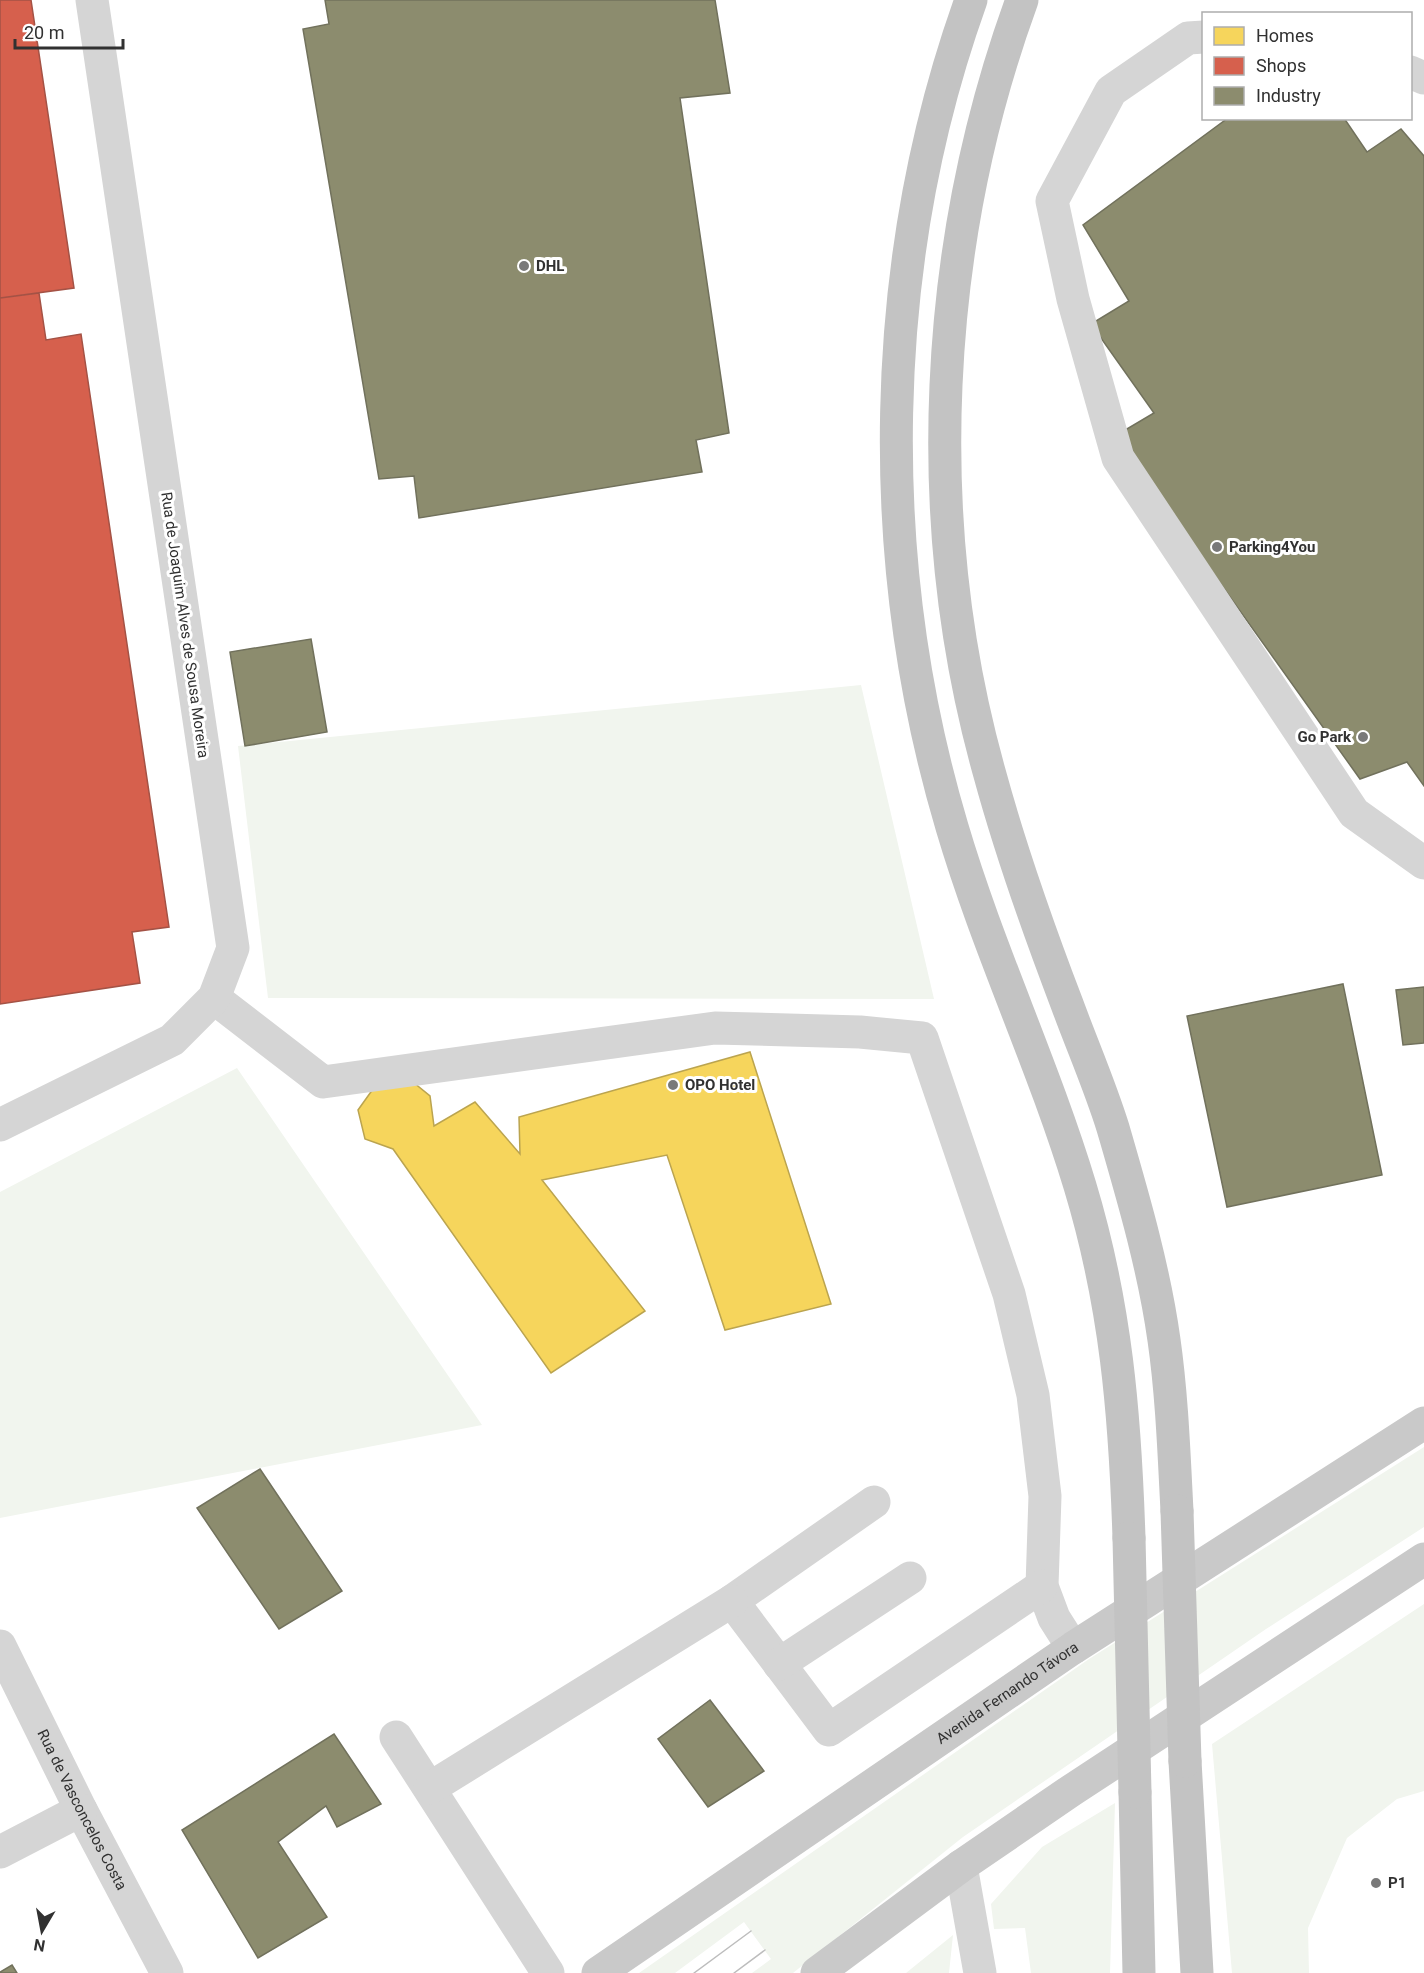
<svg xmlns="http://www.w3.org/2000/svg" width="1424" height="1973" font-family="Roboto,sans-serif">
<style>
.green{fill:#f1f5ee}
.homes{fill:#f6d55c;stroke:#bba44f;stroke-width:1.5}
.shops{fill:#d6604d;stroke:#a45245;stroke-width:1.5}
.industry{fill:#8c8c6e;stroke:#71715c;stroke-width:1.5}
.lines{fill:none;stroke-linecap:round;stroke-linejoin:round}
.minor{stroke:#d5d5d5;stroke-width:33}
.major{stroke:#c9c9c9;stroke-width:33}
.highway{stroke:#c3c3c3;stroke-width:33}
.tram{stroke:#bdbdbd;stroke-width:1.5}
.highway-bridge{stroke:#c3c3c3;stroke-width:33}
.poi-dot{fill:#797979;stroke:#fff;stroke-width:2}
.labels{text-anchor:middle;dominant-baseline:central;stroke-width:6;stroke-linejoin:round;paint-order:stroke}
.poi-label{font-size:15px;font-weight:bold;fill:#313131;stroke:#fff;text-anchor:start}
.street-label{font-size:15px;fill:#313131;stroke:#fff}
</style>
<rect width="100%" height="100%" fill="#fff"/>
<path class="green" d="M861,685L934,999L268,998L238,746Z
M237,1068L482,1425L0,1518V1192Z
M1424,1447V1527L1266,1629L963,1837L793,1973H752L771,1959L744,1922L675,1973H639L1089,1659Z
M1424,1604V1791L1397,1799L1347,1838L1308,1928L1309,1973H1232L1212,1744Z
M1115,1803L1110,1973H1031L1025,1928L994,1929L991,1904L1042,1847Z
M953,1935L949,1973H906Z"/>
<path class="homes" d="M750,1052L831,1304L725,1330L667,1155L542,1180L645,1311L551,1373L393,1149L365,1139L358,1110L378,1082L408,1078L430,1096L434,1126L475,1102L520,1154L519,1117Z"/>
<path class="shops" d="M0,0H31L74,288L0,298Z
M39,293L46,340L81,334L169,927L132,932L140,983L0,1004V298Z"/>
<path class="industry" d="M325,0H715L730,93L680,98L729,433L696,440L702,472L419,518L414,476L379,479L303,29L329,24Z
M1228,118H1344L1367,152L1401,129L1424,156V786L1407,762L1360,779L1115,436L1154,413L1091,324L1129,301L1083,225Z
M311,639L327,732L245,746L230,652Z
M1343,984L1382,1175L1227,1207L1187,1016Z
M1424,987V1043L1403,1045L1396,990Z
M260,1469L342,1591L279,1629L197,1508Z
M710,1700L764,1771L708,1807L658,1739Z
M334,1734L381,1804L337,1827L326,1806L278,1842L327,1917L258,1958L182,1830Z
M12,1965L17,1973H0V1972Z"/>
<g class="lines">
<g class="minor">
<path d="M1204,37L1188,38L1111,91L1052,201L1073,299L1118,458L1354,813L1424,863"/>
<path d="M1410,72L1424,78"/>
<path d="M214,998L323,1082L715,1028L860,1032L922,1038L1009,1294L1033,1395L1045,1496L1042,1586L1054,1618L1073,1648"/>
<path d="M0,1125L172,1040L214,998L233,948L92,0"/>
<path d="M874,1502L732,1601L829,1730L1042,1586"/>
<path id="s1" d="M0,1646L81,1810L167,1973"/>
<path d="M779,1664L910,1578"/>
<path d="M396,1737L548,1973"/>
<path d="M430,1788L732,1601"/>
<path d="M0,1852L81,1810"/>
<path d="M961,1866L980,1973"/>
</g>
<g class="major">
<path id="s2" d="M598,1973L1073,1648L1424,1423"/>
<path d="M817,1973L961,1866L1072,1790L1424,1559"/>
</g>
<path class="highway" d="M971,0C877,262 873,562 952,827C988,949 1043,1064 1080,1186C1116,1305 1125,1414 1129,1538
M1022,0C933,244 919,524 990,775C1011,852 1038,928 1067,1004C1082,1045 1100,1086 1113,1128C1133,1197 1154,1268 1164,1340C1172,1396 1174,1454 1177,1511
M1185,1761L1197,1973
M1135,1792L1139,1973"/>
<path class="tram" d="M694,1973L751,1931
M734,1973L765,1950"/>
<path class="highway-bridge" d="M1177,1511L1185,1761
M1129,1538L1135,1792"/>
</g>
<g class="poi-dot">
<circle cx="524" cy="266" r="6"/>
<circle cx="1217" cy="547" r="6"/>
<circle cx="1363" cy="737" r="6"/>
<circle cx="673" cy="1085" r="6"/>
<circle cx="1376" cy="1883" r="6"/>
</g>
<g class="labels">
<g class="poi-label">
<text x="536" y="266">DHL</text>
<text x="1229" y="547">Parking4You</text>
<text x="1351" y="737" text-anchor="end">Go Park</text>
<text x="685" y="1085">OPO Hotel</text>
<text x="1388" y="1883">P1</text>
</g>
<g class="street-label">
<text transform="translate(185 625) rotate(82)">Rua de Joaquim Alves de Sousa Moreira</text>
<text stroke="none"><textPath href="#s2" startOffset="496">Avenida Fernando Távora</textPath></text>
<text stroke="none"><textPath href="#s1" startOffset="183">Rua de Vasconcelos Costa</textPath></text>
</g>
</g>
<rect x="1202" y="12" width="210" height="108" fill="#ffffff" stroke="#adadad" stroke-width="1.5"/>
<rect x="1214" y="27" width="30" height="18" fill="#f6d55c" stroke="#adadad" stroke-width="1.5"/>
<text x="1256" y="42" font-size="18" fill="#313131">Homes</text>
<rect x="1214" y="57" width="30" height="18" fill="#d6604d" stroke="#adadad" stroke-width="1.5"/>
<text x="1256" y="72" font-size="18" fill="#313131">Shops</text>
<rect x="1214" y="87" width="30" height="18" fill="#8c8c6e" stroke="#adadad" stroke-width="1.5"/>
<text x="1256" y="102" font-size="18" fill="#313131">Industry</text>
<g transform="translate(42 1931) rotate(190)" stroke="#ffffff" stroke-width="4.5" paint-order="stroke">
<path d="M0-4.5L10 22L0 15L-10 22Z" fill="#313131"/>
<text y="-9" font-size="16" font-weight="bold" text-anchor="middle" fill="#313131">N</text>
</g>
<path d="M15 39v9h108v-9" fill="none" stroke="#313131" stroke-width="3"/>
<text x="24" y="39" font-size="18" fill="#313131" stroke="#ffffff" stroke-width="4.5" paint-order="stroke">20 m</text>
</svg>
